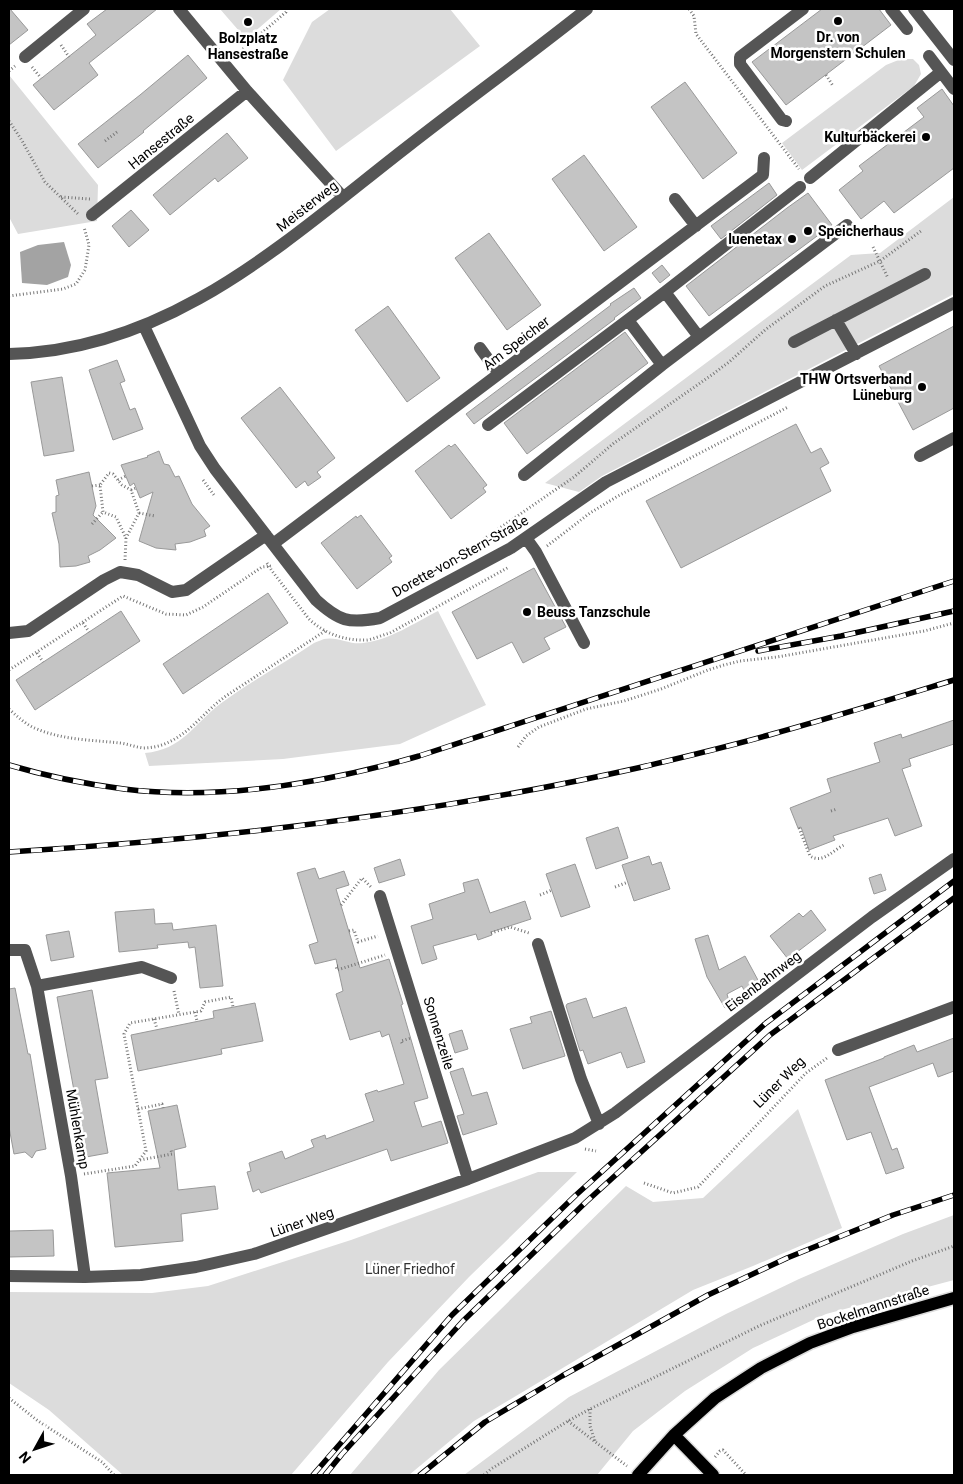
<svg xmlns="http://www.w3.org/2000/svg" width="963" height="1484" font-family="Roboto,sans-serif">
<style>
.green{fill:#dcdcdc}
.water{fill:#a3a3a3}
.building{fill:#c4c4c4;stroke:#999}
.lines{fill:none;stroke-linecap:round;stroke-linejoin:round}
.major-casing{stroke:#dbdbdb;stroke-width:15}
.path{stroke:#777;stroke-width:3;stroke-dasharray:1 2.5;stroke-linecap:butt}
.minor{stroke:#555;stroke-width:12}
.major{stroke:#000;stroke-width:12}
.rail-casing{stroke:#000;stroke-width:5.5}
.rail{stroke:#fff;stroke-width:4;stroke-dasharray:11;stroke-linecap:butt}
.poi-dot{fill:#000;stroke:#fff;stroke-width:2}
.labels{text-anchor:middle;dominant-baseline:central;stroke-width:5;stroke-linejoin:round;paint-order:stroke}
.poi-label{font-size:14px;font-weight:bold;fill:#000;stroke:#fff;text-anchor:end}
.street-label{font-size:14px;fill:#000;stroke:#fff}
.park-label{font-size:14px;fill:#333;stroke:#fff}
</style>
<rect width="100%" height="100%" fill="#fff"/>
<path class="green" d="M220,9H281L246,39Z
M330,9H450L480,46L336,151L283,80L312,22Z
M901,59H913L919,65L921,74L914,86L802,170L782,143L886,65Z
M9,75L98,185L97,221L18,234L9,217Z
M954,197V294L602,476L579,492L545,483L851,255L880,253Z
M438,611L486,705L400,744L283,759L149,766L145,753C182,750 194,724 220,704C250,682 283,664 314,643C317,642 321,640 324,639C337,636 350,645 363,643C390,640 414,623 438,611Z
M798,1109L842,1228L753,1266L693,1290L474,1421L409,1475H350L439,1370L626,1186L653,1202L703,1198Z
M538,1172H577L469,1277L388,1362L291,1475H123L49,1410L9,1383V1292L152,1293L208,1286L351,1240Z
M954,1215V1280L826,1314L753,1348L685,1391L633,1431L597,1475H464L569,1397L726,1314L799,1279L903,1234Z"/>
<path class="water" d="M64,242L71,265L68,277L47,285L22,283L20,252L38,245Z"/>
<path class="building" d="M9,9H10L28,30L9,45Z
M107,9H157L89,63L98,75L54,110L33,85L96,35L87,24Z
M822,9H879L891,25L786,105L752,62Z
M188,55L207,78L143,131L144,132L98,168L78,144L140,95Z
M685,82L737,153L703,179L651,107Z
M942,89L954,106V168L894,213L884,201L861,219L839,190L863,171L859,166L924,117L917,108Z
M227,133L248,158L218,182L215,178L170,215L153,195Z
M584,155L637,227L604,251L552,179Z
M769,183L777,195L721,239L711,226Z
M808,193L832,225L709,316L686,286L787,208Z
M131,210L149,230L129,247L112,226Z
M489,233L541,305L507,330L455,258Z
M662,265L670,275L660,283L652,273Z
M634,288L641,298L614,318L615,319L474,424L466,414L611,305L610,304Z
M388,306L440,378L407,402L355,330Z
M954,326V408L913,430L879,366Z
M625,332L648,363L527,454L504,423Z
M117,360L125,381L120,383L130,410L135,408L143,429L113,440L89,370Z
M62,377L74,451L44,456L31,382Z
M280,387L335,458L317,472L321,477L308,486L305,481L296,488L241,418Z
M796,424L811,453L821,448L829,463L820,468L831,491L681,568L646,501Z
M455,444L487,485L483,488L486,492L451,519L415,471L449,445L451,447Z
M159,451L164,464L169,465L175,477L179,476L192,504L210,526L204,530L206,536L190,542L175,544L176,550L156,548L139,541L153,492L140,498L134,483L130,486L121,465L148,457L147,456Z
M89,472L96,506L93,515L116,538L100,550L88,556L90,562L76,566L60,567L59,544L52,513L56,512V496L59,495L56,480Z
M361,515L392,556L389,558L392,562L357,589L321,543L356,516L357,518Z
M534,568L566,627L544,638L550,649L523,663L512,642L477,659L452,612Z
M268,593L288,623L183,694L163,664Z
M121,611L140,641L35,710L16,680Z
M954,720V744L909,759L911,766L902,769L922,826L895,836L888,818L833,836L835,840L809,850L801,827L798,828L790,808L831,792L827,779L880,762L874,743L901,734L902,738Z
M618,827L628,858L596,869L586,838Z
M649,856L652,865L661,862L670,889L634,901L622,865Z
M400,859L405,875L379,883L374,868Z
M575,864L590,907L561,917L546,874Z
M315,868L319,879L344,871L349,885L336,889L360,968L389,959L403,1004L401,1005L428,1098L414,1102L422,1127L441,1121L448,1143L391,1161L387,1149L261,1193L259,1189L253,1192L247,1172L251,1171L249,1163L282,1151L285,1159L314,1147L311,1140L325,1135L326,1139L374,1121L365,1094L377,1090L378,1092L404,1084L389,1034L382,1037L380,1031L350,1040L336,994L343,991L336,959L315,964L309,945L318,942L297,873Z
M881,874L886,890L874,894L869,878Z
M478,879L490,913L525,901L531,919L491,932L492,935L478,940L476,934L433,946L437,959L422,964L411,926L433,919L429,904L465,892L463,883Z
M154,909L155,924L172,923L173,930L216,925L223,986L200,988L195,947L189,948L188,942L157,945L158,948L119,952L115,912Z
M811,910L826,930L788,959L770,936L799,913L803,917Z
M69,931L74,957L51,961L46,935Z
M708,935L719,970L745,956L759,982L744,990L742,986L727,994L730,1005L725,1008L707,977L695,939Z
M15,988L28,1054H30L46,1149L36,1151L32,1158L25,1152L14,1154L9,1127V989Z
M92,990L108,1078L95,1080L108,1153L86,1157L57,997Z
M586,998L593,1018L626,1007L645,1062L627,1068L621,1052L588,1064L583,1050L580,1051L566,1006L567,1004Z
M255,1003L263,1041L221,1049L222,1054L138,1071L131,1035L214,1018L213,1011Z
M551,1011L565,1056L523,1069L510,1029L532,1023L530,1017Z
M462,1030L468,1049L455,1053L449,1034Z
M954,1038V1071L938,1077L933,1063L869,1087L892,1150L897,1148L904,1168L886,1174L871,1132L847,1140L825,1080L884,1058V1057L914,1045L917,1052Z
M463,1068L472,1096L487,1092L497,1124L463,1135L457,1116L464,1114L450,1072Z
M177,1105L186,1147L174,1150L178,1190L215,1186L218,1209L181,1214L183,1241L115,1247L107,1173L160,1168L148,1111Z
M53,1230L54,1256L9,1257V1231Z"/>
<g class="lines">
<defs>
<path id="major" d="M674,1435L713,1475
M638,1475L674,1435L715,1398L761,1368L810,1343L853,1327L954,1298"/>
</defs>
<use href="#major" class="major-casing"/>
<path class="path" d="M689,9L694,16L696,34L799,169
M61,45L69,57
M235,56L286,12L287,9
M32,67L41,78
M9,71L15,66
M826,75L833,86
M9,121L21,139L45,182L78,214
M105,141L117,132
M61,197L90,199
M873,247L888,278
M9,296L63,289L76,284L85,270L89,245L84,227
M118,480L126,476
M203,480L214,495
M92,486L100,485
M131,490L136,488
M139,513L155,516
M92,524L103,512
M547,546L590,513L618,496L788,407
M125,560L126,538L116,517L103,512L100,485L109,473L113,474L122,485L131,490L139,513L126,538
M267,563L272,571L309,619C325,634 345,641 367,640C374,639 382,635 390,633L509,567
M446,565L574,477L614,443L713,374L729,362L765,330L825,286L880,261L921,231
M83,623L89,632
M37,653L43,662
M9,670L123,596L166,614L186,615L203,607L262,567L271,566
M9,709C18,717 26,725 37,729C63,740 93,740 120,743C128,744 135,747 143,748C152,748 161,746 169,742C191,732 206,710 226,696L325,631
M518,747L526,736L539,727L586,709L624,701L661,689L708,670L724,665L740,661L777,657L924,631L954,623
M831,811L837,809
M799,828L810,856C823,864 833,850 844,845
M615,887L628,882
M540,895L552,890
M341,905L362,878L371,887
M349,931L354,930L358,942L378,936
M491,933L510,927L529,933
M338,966H336L337,970L385,955
M174,991L179,1015
M195,1012L197,1021
M154,1019L157,1029
M402,1043L401,1041L411,1038
M138,1109L162,1104L163,1108
M585,1149L596,1151
M140,1160L172,1154L171,1150
M84,1174L135,1166L146,1151L124,1034L130,1023L201,1011L205,1002L231,997L233,1007
M644,1183L673,1193L698,1187L806,1073L827,1058
M9,1398L38,1421L102,1462L114,1475
M590,1409V1426L595,1441
M568,1421L627,1466
M715,1457L720,1451L723,1450L746,1475
M484,1475L491,1469L568,1421L590,1409L759,1326L912,1261L954,1246"/>
<path class="minor" d="M179,9L247,91L343,197
M891,9L907,29
M914,9L954,60
M929,56L954,89
M25,57L84,9
M786,121L782,120L740,64V57L803,9
M810,178L941,72
M675,199L696,226
M92,215L247,91
M665,292L699,337
M628,320L662,365
M836,320L856,354
M144,326L200,446L215,469L316,600C339,621 348,624 380,618L511,548L606,482L954,303
M794,342L925,274
M480,348L499,374
M9,354C170,351 287,240 407,147C467,100 528,56 587,9
M488,425L665,292L800,187
M920,456L954,438
M524,475L662,365L847,225
M526,538L536,552L584,643
M273,544L763,175L764,158
M9,633L28,631L104,580L120,572L138,575L172,592L186,590L266,535
M380,896L468,1179
M538,944L581,1079L599,1124
M9,950H25L37,986L71,1176L85,1277
M37,986L142,967L171,978
M838,1050L954,1007
M9,1276L85,1277L141,1275L196,1267L254,1254L468,1179L575,1138L615,1113L872,917L954,859"/>
<use href="#major" class="major"/>
<defs>
<path id="rail" d="M758,651L841,636L954,611
M9,765C46,776 85,784 124,789C222,801 325,783 419,756L954,581
M9,852C221,839 434,814 642,767C684,757 727,747 769,735C831,718 892,699 954,680
M313,1475L452,1315L576,1195L766,1023L954,881
M325,1475L342,1454L463,1321L586,1202L770,1035L954,898
M420,1475L485,1422L562,1376L708,1295L787,1258L893,1215L954,1195"/>
</defs>
<use href="#rail" class="rail-casing"/>
<use href="#rail" class="rail"/>
</g>
<g class="poi-dot">
<circle cx="838" cy="21" r="5"/>
<circle cx="248" cy="22" r="5"/>
<circle cx="926" cy="137" r="5"/>
<circle cx="808" cy="231" r="5"/>
<circle cx="792" cy="239" r="5"/>
<circle cx="922" cy="387" r="5"/>
<circle cx="527" cy="612" r="5"/>
</g>
<g class="labels">
<g class="poi-label">
<text x="838" y="37" text-anchor="middle">Dr. von<tspan x="838" dy="16">Morgenstern Schulen</tspan></text>
<text x="248" y="38" text-anchor="middle">Bolzplatz<tspan x="248" dy="16">Hansestraße</tspan></text>
<text x="916" y="137">Kulturbäckerei</text>
<text x="818" y="231" text-anchor="start">Speicherhaus</text>
<text x="782" y="239">luenetax</text>
<text x="912" y="379">THW Ortsverband<tspan x="912" dy="16">Lüneburg</tspan></text>
<text x="537" y="612" text-anchor="start">Beuss Tanzschule</text>
</g>
<g class="street-label">
<text transform="translate(161 141) rotate(-39)">Hansestraße</text>
<text transform="translate(307 206) rotate(-38)">Meisterweg</text>
<text transform="translate(516 343) rotate(-37)">Am Speicher</text>
<text transform="translate(460 556) rotate(-29)">Dorette-von-Stern-Straße</text>
<text transform="translate(763 981) rotate(-37)">Eisenbahnweg</text>
<text transform="translate(439 1033) rotate(73)">Sonnenzeile</text>
<text transform="translate(779 1082) rotate(-45)">Lüner Weg</text>
<text transform="translate(78 1129) rotate(80)">Mühlenkamp</text>
<text transform="translate(302 1222) rotate(-19)">Lüner Weg</text>
<text transform="translate(873 1307) rotate(-18)">Bockelmannstraße</text>
</g>
<g class="park-label">
<text x="410" y="1269">Lüner Friedhof</text>
</g>
</g>
<rect width="963" height="1484" fill="none" stroke="#000000" stroke-width="20"/>
<g transform="translate(35 1449) rotate(230)" stroke="#ffffff" stroke-width="4" paint-order="stroke">
<path d="M0-4L9 19L0 12L-9 19Z" fill="#000000"/>
<text y="-8" font-size="14" font-weight="bold" text-anchor="middle" fill="#000000">N</text>
</g>
</svg>
